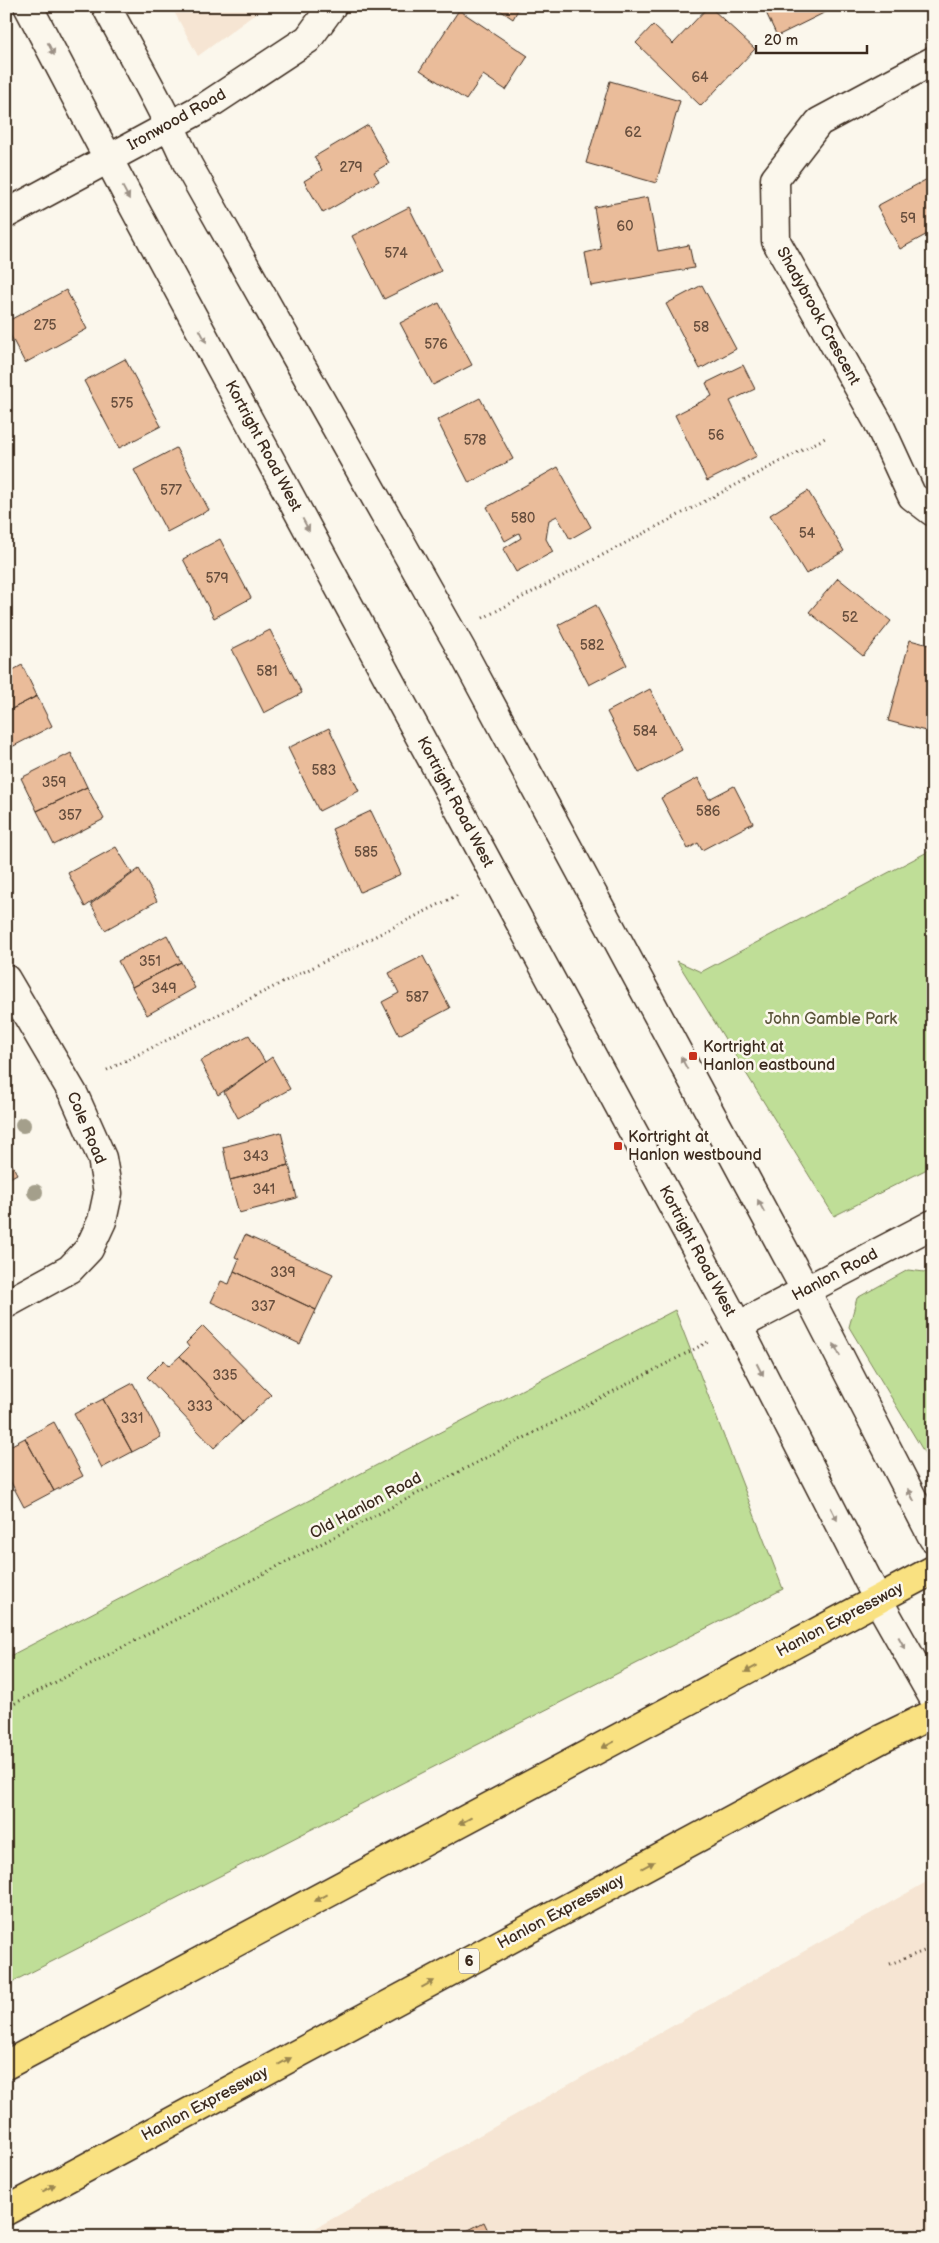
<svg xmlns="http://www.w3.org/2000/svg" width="939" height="2243" font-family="'Balsamiq Sans',sans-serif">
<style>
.built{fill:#f6e5d3}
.green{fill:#bfde97;stroke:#7d845a}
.building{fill:#eabc9a;stroke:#3b2a1e}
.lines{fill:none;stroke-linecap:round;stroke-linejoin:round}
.minor-casing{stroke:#3b2a1e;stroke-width:31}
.tertiary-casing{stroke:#3b2a1e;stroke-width:31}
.secondary-casing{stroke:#3b2a1e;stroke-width:31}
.trunk-casing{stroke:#3b2a1e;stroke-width:31}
.path{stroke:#3b2a1e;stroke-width:3;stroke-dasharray:1 4;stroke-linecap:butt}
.minor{stroke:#fbf7ec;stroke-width:28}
.tertiary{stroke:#fbf7ec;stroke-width:28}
.secondary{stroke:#fbf7ec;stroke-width:28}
.trunk{stroke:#f9e181;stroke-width:28}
.tree{fill:#a49f8b}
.oneway{fill:#9b9085}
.oneway2{fill:#9a8650}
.poi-dot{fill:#c8321e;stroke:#fbf7ec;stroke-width:2}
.labels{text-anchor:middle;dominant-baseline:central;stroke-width:5;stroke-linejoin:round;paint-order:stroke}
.number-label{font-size:14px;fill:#674e3d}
.shield{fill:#fbf7ec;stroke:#75685c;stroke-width:1}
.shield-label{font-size:15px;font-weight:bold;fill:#3b2a1e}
.street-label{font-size:16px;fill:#3b2a1e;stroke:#fbf7ec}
.park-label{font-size:16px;fill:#5c573c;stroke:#fbf7ec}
.poi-label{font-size:16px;fill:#3b2a1e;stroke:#fbf7ec;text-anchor:start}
</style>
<rect width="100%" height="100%" fill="#fbf7ec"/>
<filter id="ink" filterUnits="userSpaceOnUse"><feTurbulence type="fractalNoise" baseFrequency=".02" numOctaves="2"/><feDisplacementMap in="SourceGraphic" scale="10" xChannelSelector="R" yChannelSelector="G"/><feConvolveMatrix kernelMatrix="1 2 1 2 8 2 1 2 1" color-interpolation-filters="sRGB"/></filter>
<g filter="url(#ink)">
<path class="built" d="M171,6H266L198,56Z
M930,1880L933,1890V2237H300Z"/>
<path class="green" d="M933,849V1166L834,1216L677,961L701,972Z
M908,1270L933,1273V1467L849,1327L857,1298Z
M675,1310L783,1589L6,1985V1658Z"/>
<path class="building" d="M494,6H520L513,19Z
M709,6L755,49L701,106L636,43L653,25L673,44Z
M763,6H838L777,36Z
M459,10L528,56L506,90L483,75L466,100L420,70Z
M610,81L680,101L656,183L586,163Z
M368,125L389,163L374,172L379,181L323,213L304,181L322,170L314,157Z
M933,176V231L900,249L877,206Z
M648,197L658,251L689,245L694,268L591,286L585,253L601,249L594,207Z
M409,207L441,271L384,299L352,236Z
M702,285L736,349L700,369L666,304Z
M66,290L87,329L25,363L6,327V322Z
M439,303L472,365L433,385L400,323Z
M125,359L161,426L119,448L84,381Z
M743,365L755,389L730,401L757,456L707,481L675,415L712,396L706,383Z
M480,398L513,459L469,483L437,420Z
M176,448L209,510L167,532L134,470Z
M558,467L591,527L570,539L557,516L549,520L546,539L553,552L516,572L503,549L521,538L519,533L505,541L487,507Z
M808,491L844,551L806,574L770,515Z
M220,539L251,598L214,618L183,559Z
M838,578L891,621L863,656L809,612Z
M596,605L627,665L589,685L558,625Z
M270,630L302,693L264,713L232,649Z
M910,640L933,646V733L888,721Z
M22,665L37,696L6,712V674Z
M650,689L682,750L639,773L607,712Z
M37,696L52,726L6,750V712Z
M329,728L359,791L319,811L288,748Z
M71,753L87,787L37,811L21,778Z
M698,778L709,799L734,786L753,823L702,850L698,843L688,849L661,798Z
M87,787L104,819L54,845L37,811Z
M371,811L401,874L360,892L332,829Z
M116,847L132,873L85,907L68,873Z
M139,869L157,901L105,930L91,904Z
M167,935L181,962L132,987L118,961Z
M423,956L450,1008L399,1035L382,1002L399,993L389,973Z
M181,962L195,988L147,1015L132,987Z
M249,1035L265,1062L218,1095L200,1061Z
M272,1057L290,1089L238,1118L224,1092Z
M281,1132L289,1165L230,1180L223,1147Z
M6,1153L17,1174L6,1180Z
M289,1165L297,1198L239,1213L230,1180Z
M245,1235L333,1274L316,1310L234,1271L239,1259L235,1257Z
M234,1271L316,1310L300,1344L211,1302L221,1281L229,1284Z
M203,1326L271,1395L242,1422L180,1356L189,1347L186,1343Z
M180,1356L242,1422L214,1448L147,1377L164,1360L169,1366Z
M133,1383L161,1437L132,1452L103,1399Z
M103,1399L132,1452L102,1468L74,1414Z
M54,1422L83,1476L54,1491L25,1438Z
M25,1438L54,1491L24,1507L6,1473V1448Z
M484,2222L491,2237H455Z"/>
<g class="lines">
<defs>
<path id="minor" d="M933,61L819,122L775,179L776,241L878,422L912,496L933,512
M6,214L208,105L308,39L332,6
M6,979L74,1095L102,1158L108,1193L102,1221L89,1249L70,1269L6,1304
M738,1326L933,1224"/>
<path id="tertiary" d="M28,6L130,200L738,1326L878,1600
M106,6C134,59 165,111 188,165L461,649L806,1291L933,1538"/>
<path id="secondary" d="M878,1600L933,1697"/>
<path id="trunk" d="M6,2065L933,1570
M6,2211L881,1739L933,1714"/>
</defs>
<use href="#minor" class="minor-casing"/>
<use href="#tertiary" class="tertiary-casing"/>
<use href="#secondary" class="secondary-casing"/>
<use href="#trunk" class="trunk-casing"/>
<path class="path" d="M483,618L827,437
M107,1070L460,894
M6,1708L708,1342
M890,1964L924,1951L933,1939"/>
<use href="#minor" class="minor"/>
<use href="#tertiary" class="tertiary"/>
<use href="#secondary" class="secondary"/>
<use href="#trunk" class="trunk"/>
</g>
<g class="tree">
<circle cx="23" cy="1125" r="8"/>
<circle cx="35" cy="1192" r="8"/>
</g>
<defs><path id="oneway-solid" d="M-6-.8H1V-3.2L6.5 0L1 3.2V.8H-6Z" transform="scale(1.25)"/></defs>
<g class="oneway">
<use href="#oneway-solid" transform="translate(51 49) rotate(63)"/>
<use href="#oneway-solid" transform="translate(126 193) rotate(62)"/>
<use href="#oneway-solid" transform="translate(203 336) rotate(62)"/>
<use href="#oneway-solid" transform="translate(306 525) rotate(62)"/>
<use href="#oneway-solid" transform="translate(684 1063) rotate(-118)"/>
<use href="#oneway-solid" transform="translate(761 1206) rotate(-118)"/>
<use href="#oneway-solid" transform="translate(837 1350) rotate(-117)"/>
<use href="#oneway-solid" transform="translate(760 1370) rotate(63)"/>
<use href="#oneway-solid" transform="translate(911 1495) rotate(-117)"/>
<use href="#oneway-solid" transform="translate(834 1514) rotate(63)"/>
<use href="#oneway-solid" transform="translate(902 1643) rotate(61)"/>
</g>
<g class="oneway2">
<use href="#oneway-solid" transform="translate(751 1669) rotate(152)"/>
<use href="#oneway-solid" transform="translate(608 1745) rotate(152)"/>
<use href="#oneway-solid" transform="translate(465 1821) rotate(152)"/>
<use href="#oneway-solid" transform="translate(648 1865) rotate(-28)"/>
<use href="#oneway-solid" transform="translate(321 1898) rotate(152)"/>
<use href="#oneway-solid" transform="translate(428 1984) rotate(-28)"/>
<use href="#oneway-solid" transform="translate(285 2061) rotate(-28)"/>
<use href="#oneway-solid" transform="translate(49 2188) rotate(-28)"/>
</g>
</g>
<g class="poi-dot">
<rect x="688" y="1051" width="10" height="10" rx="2.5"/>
<rect x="613" y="1141" width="10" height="10" rx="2.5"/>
</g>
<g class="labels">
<g class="number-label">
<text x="700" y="77">64</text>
<text x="633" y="132">62</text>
<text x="351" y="167">279</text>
<text x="908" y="218">59</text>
<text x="625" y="226">60</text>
<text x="396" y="253">574</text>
<text x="45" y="325">275</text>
<text x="701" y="327">58</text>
<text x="436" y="344">576</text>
<text x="122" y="403">575</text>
<text x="716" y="435">56</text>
<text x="475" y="440">578</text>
<text x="171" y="490">577</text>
<text x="523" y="518">580</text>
<text x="807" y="533">54</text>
<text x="217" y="578">579</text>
<text x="850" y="617">52</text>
<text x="592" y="645">582</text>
<text x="267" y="671">581</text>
<text x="645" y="731">584</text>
<text x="324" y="770">583</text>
<text x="54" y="782">359</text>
<text x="708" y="811">586</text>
<text x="70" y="815">357</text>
<text x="366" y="852">585</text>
<text x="150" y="961">351</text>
<text x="164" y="988">349</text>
<text x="417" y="997">587</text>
<text x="256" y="1156">343</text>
<text x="264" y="1189">341</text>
<text x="283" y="1272">339</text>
<text x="263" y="1306">337</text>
<text x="225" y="1375">335</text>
<text x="200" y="1406">333</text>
<text x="132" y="1418">331</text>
</g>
<rect class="shield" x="459" y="1948.5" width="20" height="25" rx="4"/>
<g class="shield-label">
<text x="469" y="1961">6</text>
</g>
<g class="street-label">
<text transform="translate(177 120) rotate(-29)">Ironwood Road</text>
<text transform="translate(818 316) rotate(61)">Shadybrook Crescent</text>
<text transform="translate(263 446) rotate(62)">Kortright Road West</text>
<text transform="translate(455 802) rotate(62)">Kortright Road West</text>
<text transform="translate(86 1128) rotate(67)">Cole Road</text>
<text transform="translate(697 1251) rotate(62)">Kortright Road West</text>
<text transform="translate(835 1275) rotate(-28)">Hanlon Road</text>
<text transform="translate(366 1506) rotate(-28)">Old Hanlon Road</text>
<text transform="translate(840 1620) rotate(-28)">Hanlon Expressway</text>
<text transform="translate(561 1912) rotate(-28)">Hanlon Expressway</text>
<text transform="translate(205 2104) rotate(-28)">Hanlon Expressway</text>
</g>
<g class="park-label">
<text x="831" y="1019">John Gamble Park</text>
</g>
<g class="poi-label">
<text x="703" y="1047">Kortright at<tspan x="703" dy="18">Hanlon eastbound</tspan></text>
<text x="628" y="1137">Kortright at<tspan x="628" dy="18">Hanlon westbound</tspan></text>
</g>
</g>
<rect width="939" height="2243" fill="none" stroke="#fbf7ec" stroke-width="25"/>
<rect x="12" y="12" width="914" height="2218" fill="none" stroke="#3b2a1e" stroke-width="2" filter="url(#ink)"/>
<path d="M756 45v8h111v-8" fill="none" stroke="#3b2a1e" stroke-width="2.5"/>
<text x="764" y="45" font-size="15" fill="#3b2a1e" stroke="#fbf7ec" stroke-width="4" paint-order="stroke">20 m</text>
</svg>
